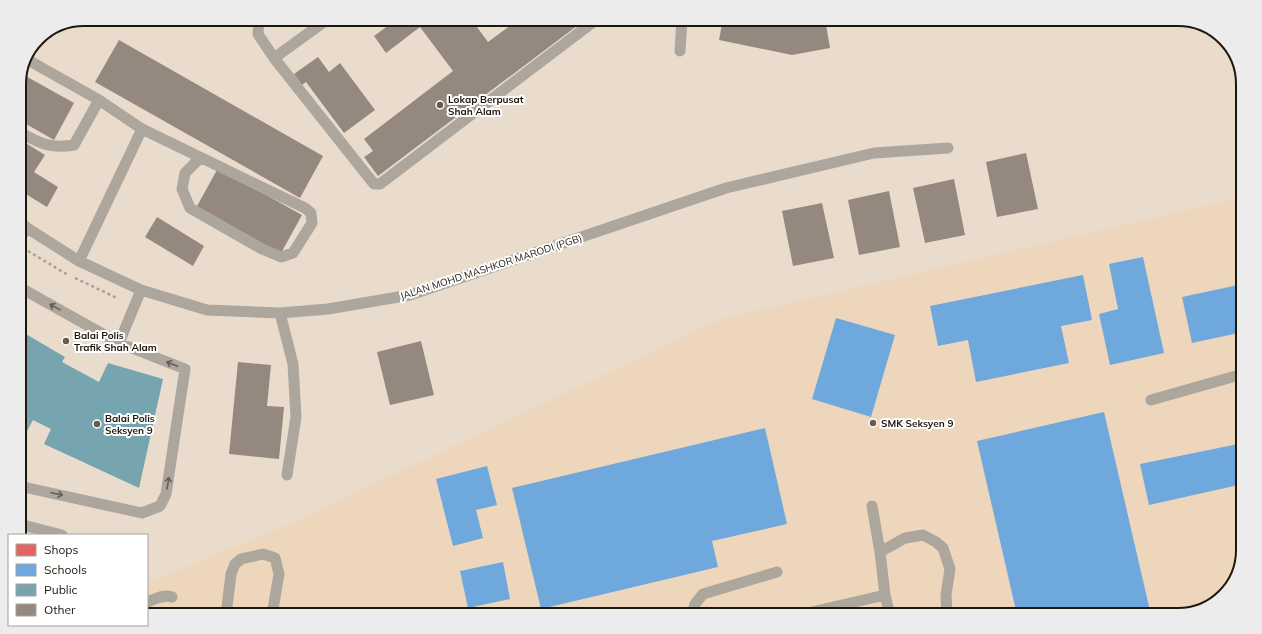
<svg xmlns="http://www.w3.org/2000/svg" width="1262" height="634" font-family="Mulish,sans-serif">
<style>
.built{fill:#edd6bb}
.shops{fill:#e06666}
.schools{fill:#6fa8dc}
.public{fill:#76a5af}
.building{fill:#95887f}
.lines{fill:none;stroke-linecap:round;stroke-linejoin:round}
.path{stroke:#a8a199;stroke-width:2.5;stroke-dasharray:3 3;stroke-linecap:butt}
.lane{stroke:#ada69d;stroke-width:11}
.oneway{stroke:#665e54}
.poi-dot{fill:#675c4f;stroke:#fff;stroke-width:1.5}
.labels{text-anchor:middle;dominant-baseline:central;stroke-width:4;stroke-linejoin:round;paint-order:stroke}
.poi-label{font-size:10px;font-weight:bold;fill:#20170c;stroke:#fff;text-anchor:start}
.street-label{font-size:10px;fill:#20170c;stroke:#fff}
.rim{fill:none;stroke:#20170c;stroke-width:2}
</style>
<rect width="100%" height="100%" fill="#eadccc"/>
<path class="built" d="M1243,197V550L1236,578L1214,604L1178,615H147V583L283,527L721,319Z"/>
<path class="shops" d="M157,609L176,615H147V614Z"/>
<path class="schools" d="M1143,257L1164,353L1110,365L1099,314L1118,309L1109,264Z
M1083,275L1092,320L1061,326L1069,363L976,382L968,340L938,346L930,306Z
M1243,284V332L1192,343L1182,297Z
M836,318L895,335L871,417L812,399Z
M1104,412L1151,615H1017L977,441Z
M765,428L787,524L712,541L718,567L541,609L512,488Z
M1243,443V484L1149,505L1140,464Z
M487,466L497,505L476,510L483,538L453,546L436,479Z
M503,562L510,599L468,608L460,571Z"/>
<path class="public" d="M19,330L65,357L62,362L99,382L108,363L163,379L139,488L44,444L51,429L33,420L19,446Z"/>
<path class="building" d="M397,19H471L488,42L519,19H586L378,176L364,157L373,151L364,139L453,71L420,27L386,53L374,36Z
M723,19H825L830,48L792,55L719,40Z
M119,40L323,156L300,198L95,82Z
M318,57L329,72L340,63L375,110L344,133L306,82L302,85L294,74Z
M22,74L74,103L54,140L19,120V80Z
M19,139L45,155L34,172L58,187L47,207L19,190Z
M1026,153L1038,209L997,217L986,162Z
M218,168L302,215L280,255L196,208Z
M954,179L965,235L925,243L913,188Z
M889,191L900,247L859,255L848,200Z
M822,203L834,258L793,266L782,211Z
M157,217L204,246L193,266L145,237Z
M421,341L434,395L390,405L377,352Z
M238,362L271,365L267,406L284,407L279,459L229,454Z"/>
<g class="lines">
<path class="path" d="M28,251L68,275
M75,278L117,298"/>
<path class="lane" d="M259,19L258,34L274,58L374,184H380L597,19
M680,51L682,19
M274,58L328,19
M28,60L99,100L142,129L305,208L311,213L312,223L293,253L281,257L262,249L190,208L182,189L185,173L200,158
M19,132C41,143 48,149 74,145L99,100
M19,221L27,228L79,261L141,290L207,310L280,313L328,309L410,295L726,188L874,153L948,148
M19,240L27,228
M79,261L142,129
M19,287L119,343L185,369L166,494L160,506L142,513L19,486
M280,313L293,364L296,417L287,475
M119,343L141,290
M1151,400L1243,374
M872,506L880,552L885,595L890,615
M19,524L62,535
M880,552L905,538L923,535L936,542L943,548L950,569L946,595L947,615
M147,602C155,599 164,594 172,597
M226,615L231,574L235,564L241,559L263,554L275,558L279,574L272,615
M692,615L695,604L703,594L777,572
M799,615L885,595"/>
</g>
<defs><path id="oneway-shaft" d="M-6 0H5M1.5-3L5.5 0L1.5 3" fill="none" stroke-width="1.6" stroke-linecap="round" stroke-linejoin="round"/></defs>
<g class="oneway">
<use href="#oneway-shaft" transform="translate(55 307) rotate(-151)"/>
<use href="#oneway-shaft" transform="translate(172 364) rotate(-158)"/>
<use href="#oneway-shaft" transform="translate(168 483) rotate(-81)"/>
<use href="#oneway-shaft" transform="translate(57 494) rotate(12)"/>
</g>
<g class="poi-dot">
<circle cx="440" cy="105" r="4"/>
<circle cx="66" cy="341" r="4"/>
<circle cx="873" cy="423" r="4"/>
<circle cx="97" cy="424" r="4"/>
</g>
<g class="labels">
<g class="poi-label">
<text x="448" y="99">Lokap Berpusat<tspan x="448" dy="12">Shah Alam</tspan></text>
<text x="74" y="335">Balai Polis<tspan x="74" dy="12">Trafik Shah Alam</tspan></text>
<text x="105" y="418">Balai Polis<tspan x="105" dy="12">Seksyen 9</tspan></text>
<text x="881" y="423">SMK Seksyen 9</text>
</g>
<g class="street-label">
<text transform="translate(491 267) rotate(-18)">JALAN MOHD MASHKOR MARODI (PGB)</text>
</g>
</g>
<path d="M0 0H1262V634H0ZM84 26H1178A58 58 0 0 1 1236 84V550A58 58 0 0 1 1178 608H84A58 58 0 0 1 26 550V84A58 58 0 0 1 84 26Z" fill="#edecec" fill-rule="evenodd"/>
<path class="rim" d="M84 26H1178A58 58 0 0 1 1236 84V550A58 58 0 0 1 1178 608H84A58 58 0 0 1 26 550V84A58 58 0 0 1 84 26Z"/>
<rect x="8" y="534" width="140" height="92" fill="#ffffff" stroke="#a6a29e"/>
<rect x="16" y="544" width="20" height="12" fill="#e06666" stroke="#a6a29e"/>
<text x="44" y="554" font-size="12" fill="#20170c">Shops</text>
<rect x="16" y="564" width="20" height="12" fill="#6fa8dc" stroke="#a6a29e"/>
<text x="44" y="574" font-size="12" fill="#20170c">Schools</text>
<rect x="16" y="584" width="20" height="12" fill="#76a5af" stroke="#a6a29e"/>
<text x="44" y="594" font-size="12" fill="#20170c">Public</text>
<rect x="16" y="604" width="20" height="12" fill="#95887f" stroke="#a6a29e"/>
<text x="44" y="614" font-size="12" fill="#20170c">Other</text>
</svg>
